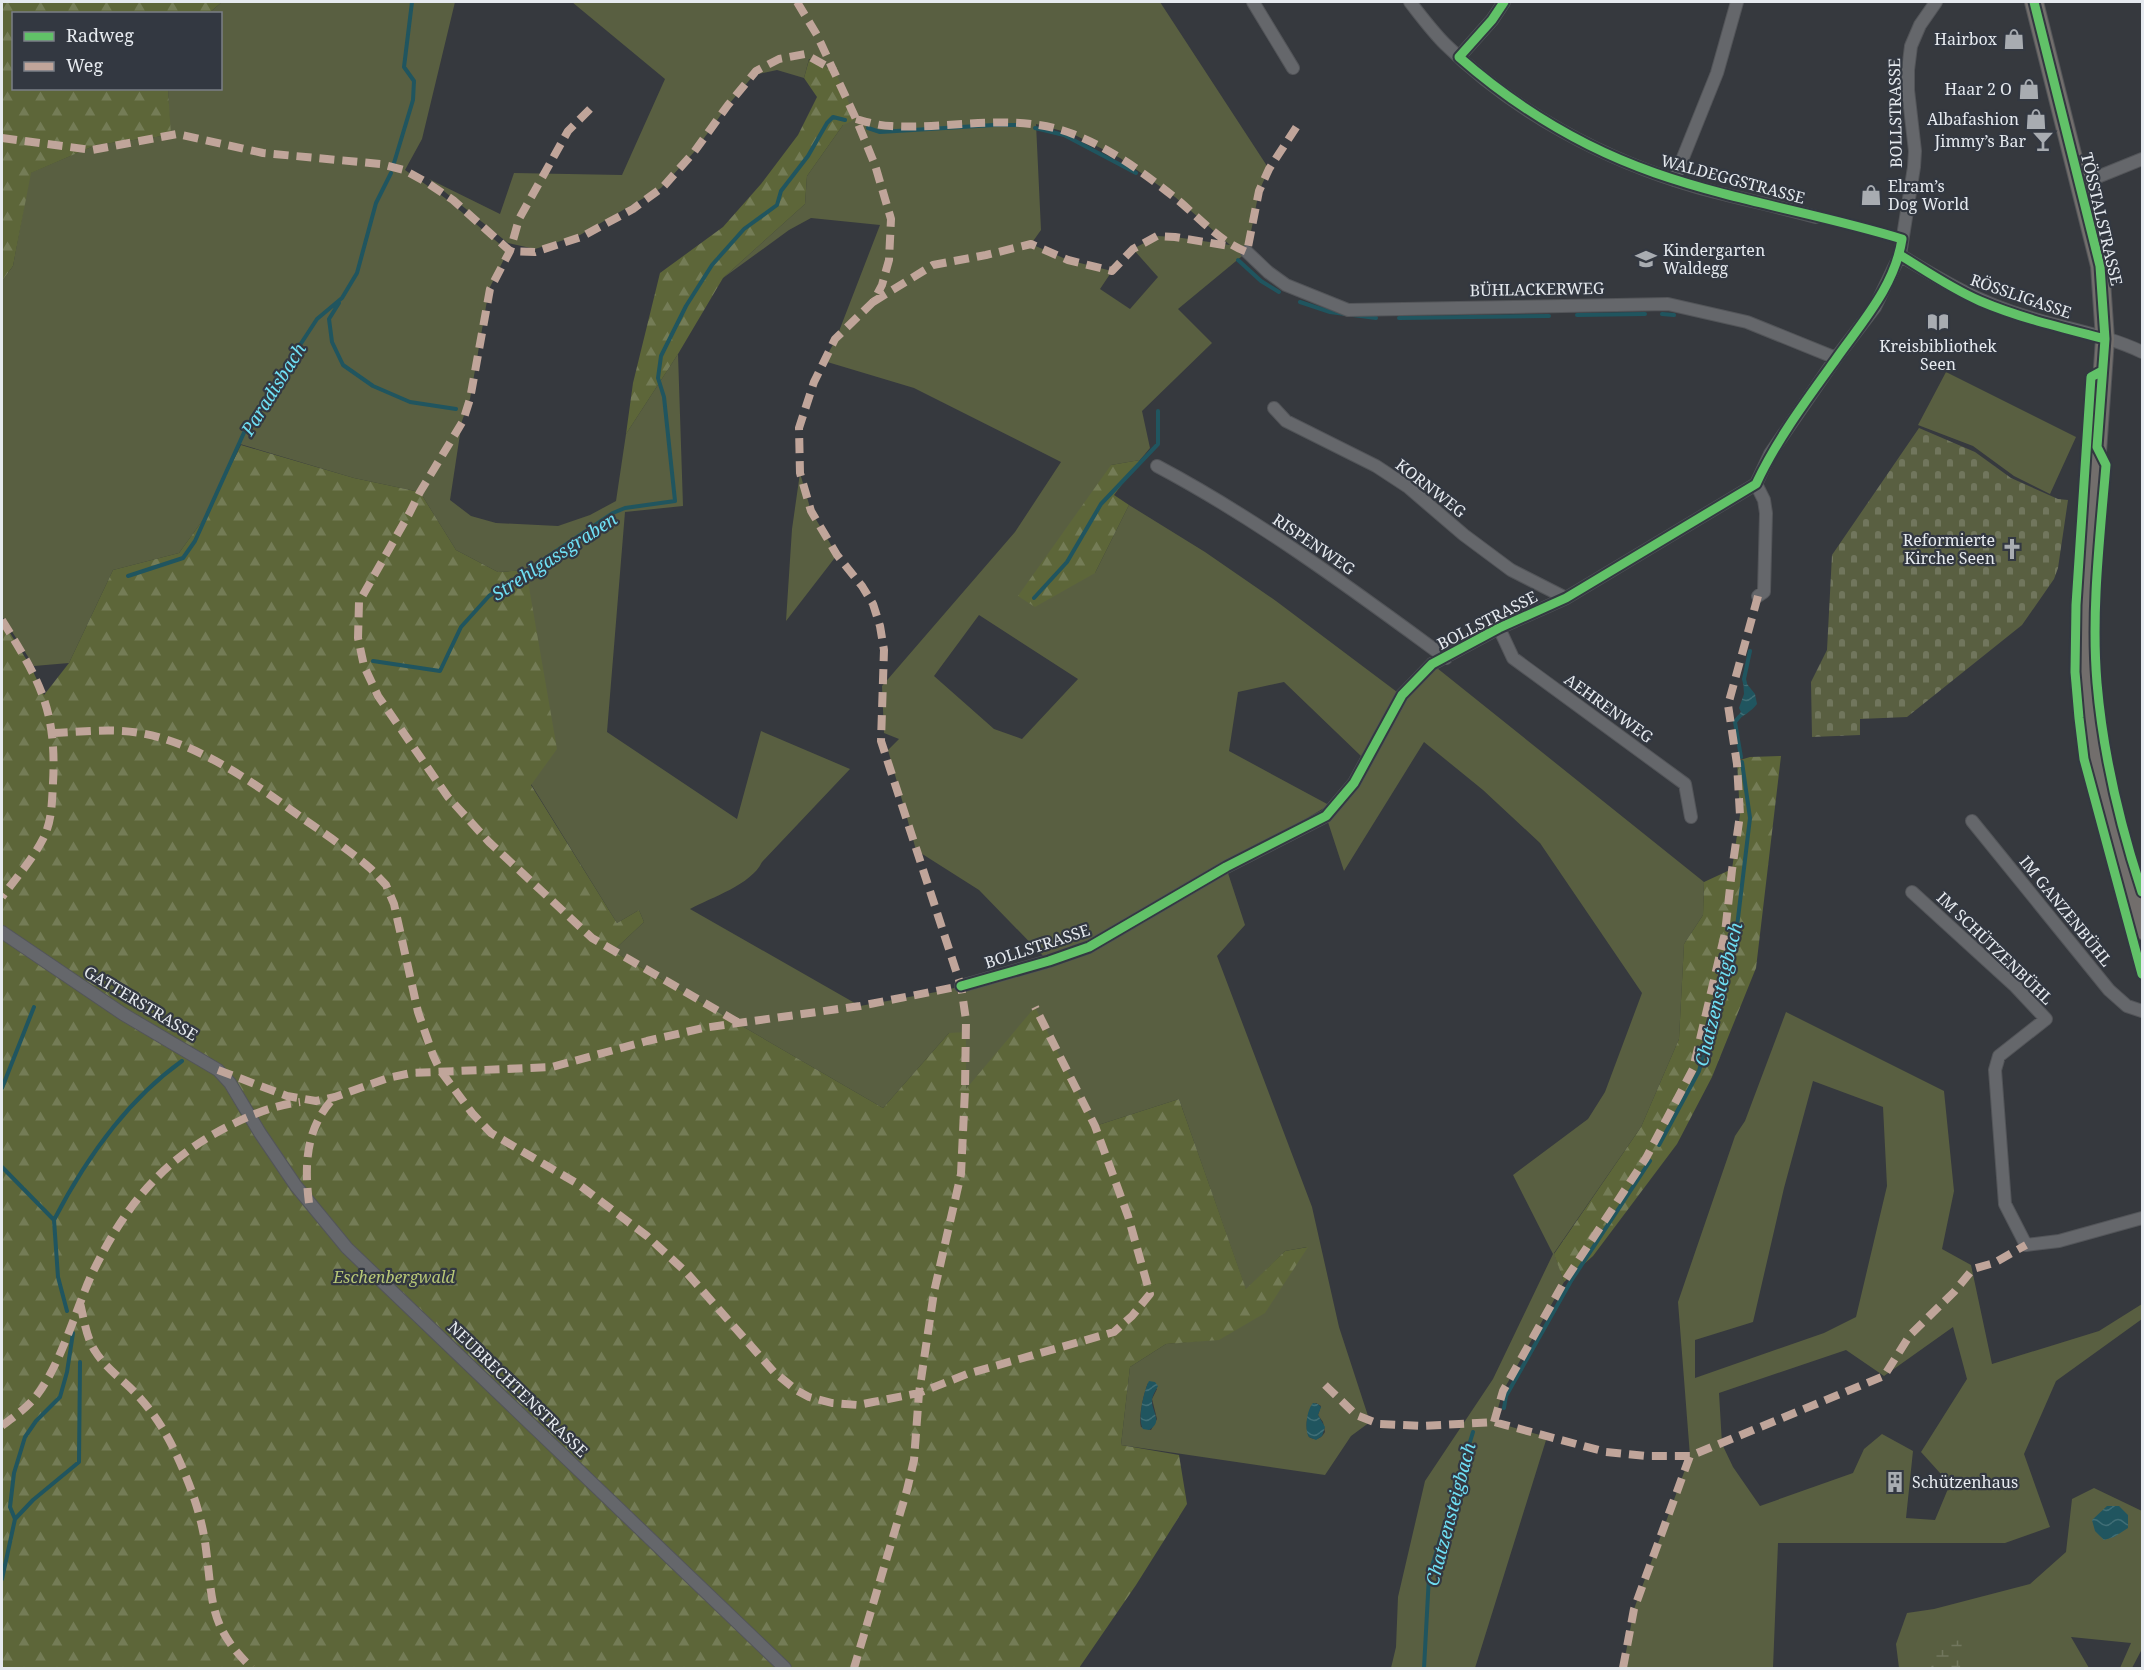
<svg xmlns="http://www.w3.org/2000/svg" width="2144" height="1670" font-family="'Noto Serif',serif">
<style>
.grass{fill:#595f41;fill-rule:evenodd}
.forest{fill:url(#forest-firs)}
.wetland{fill:url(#wetland-marsh)}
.cemetery{fill:url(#cemetery-stones)}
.water{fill:url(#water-waves)}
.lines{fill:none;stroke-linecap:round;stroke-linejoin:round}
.stream{stroke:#20555f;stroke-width:4}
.minor-casing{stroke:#535559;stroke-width:14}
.primary-casing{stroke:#535559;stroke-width:20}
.minor{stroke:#65676b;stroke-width:12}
.primary{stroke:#726e6c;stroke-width:18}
.quiet{stroke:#c0a59a;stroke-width:8;stroke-dasharray:15 8;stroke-linecap:butt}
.cycleway-casing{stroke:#333841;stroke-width:13}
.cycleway{stroke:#61c268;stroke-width:9}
.labels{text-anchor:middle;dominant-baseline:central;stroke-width:4.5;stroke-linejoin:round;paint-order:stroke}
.poi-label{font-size:16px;fill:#e6eaef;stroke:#333841;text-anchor:end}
.street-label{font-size:16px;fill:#e6eaef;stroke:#333841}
.park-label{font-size:16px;font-style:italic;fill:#b8c877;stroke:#333841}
.water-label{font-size:18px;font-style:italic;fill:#6fe0f5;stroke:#333841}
</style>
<defs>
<pattern id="forest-firs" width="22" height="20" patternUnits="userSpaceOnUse" patternTransform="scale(1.5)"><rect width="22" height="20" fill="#5d6639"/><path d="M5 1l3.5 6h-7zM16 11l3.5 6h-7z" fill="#747c56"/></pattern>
<pattern id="wetland-marsh" width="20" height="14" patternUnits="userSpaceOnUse" patternTransform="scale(1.5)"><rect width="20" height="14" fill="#595f41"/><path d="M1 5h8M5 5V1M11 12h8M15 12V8" fill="none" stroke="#71765d"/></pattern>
<pattern id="cemetery-stones" width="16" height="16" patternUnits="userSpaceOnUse" patternTransform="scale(1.5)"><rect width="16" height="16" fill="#595f41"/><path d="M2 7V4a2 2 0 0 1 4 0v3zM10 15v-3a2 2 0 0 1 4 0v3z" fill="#71765d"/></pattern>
<pattern id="water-waves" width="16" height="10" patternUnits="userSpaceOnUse" patternTransform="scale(1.5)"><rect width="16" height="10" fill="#20555f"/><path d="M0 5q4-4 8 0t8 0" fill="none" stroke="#406e76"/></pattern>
</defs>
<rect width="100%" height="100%" fill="#36393e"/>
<path class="grass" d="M222,2H455L422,139L405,170L445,198L508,251L489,289L470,399L462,421L450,500L471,516L496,523L558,526L590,515L616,501L626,434L678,354L683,506L625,512L607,732L737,819L761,731L850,769L762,862C751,885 712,897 690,909L860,1006L947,990L1048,961L979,890L916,850L888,750L899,739L884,733L882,686L1015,532L1061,462L914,388L824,361L836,339L880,225L811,218L789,230L723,278L805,204L807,176L843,125L835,72L809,59L804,78L777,70L754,75L728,105L694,152L661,188L580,235L535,249L508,243L429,179L500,214L514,173L622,175L665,79L572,2H1160L1269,169L1259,191L1247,252L1178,309L1212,343L1142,411L1150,448L1140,460L1111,465L1095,573L1129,505L1205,552L1276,601L1401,695L1361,756L1284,682L1238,692L1229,751L1329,805L1226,867L1245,925L1217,956L1312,1207L1339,1327L1370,1422L1351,1436L1325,1475L1121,1445L1130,1367L1166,1344L1219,1339L1307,1247L1285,1251L1246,1290L1179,1099L1095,1126L965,1090L966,1033H949L883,1108L613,951L644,922L639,910L617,923L531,784L527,570L498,572L456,550L420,492L354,478L240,444L205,517L179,553L113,570L69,663L34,666L2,616V281L13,266L30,173L96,145L170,135L168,89L220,88V14L209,13ZM1036,124L1073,134L1120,158L1175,197L1230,245L1175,237L1157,236L1133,249L1158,277L1130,309L1100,289L1112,271L1068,260L1031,244L1041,230ZM979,615L1078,679L1022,739L994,729L934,676ZM1148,1383L1157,1389L1152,1399L1157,1419L1151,1430L1141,1427C1138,1418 1144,1392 1148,1383ZM1316,1403L1321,1406L1318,1415L1323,1422L1325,1432C1321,1439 1316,1441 1309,1437C1304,1426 1307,1411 1316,1403Z
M1946,372L2076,437L2050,494L2014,476L1973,446L1918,425Z
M800,473L811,511L837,555L786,621L792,529Z
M1432,664L1704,882L1703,915L1684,944L1679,1039L1641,1127L1554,1253L1564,1282L1503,1391L1494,1422L1547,1437L1475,1668H1391L1396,1647L1398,1597L1425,1481L1493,1379L1553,1254L1513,1175L1588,1119L1605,1092L1642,993L1540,843L1483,790L1424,742L1344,871L1326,816L1354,783L1402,695Z
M1786,1012L1944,1091L1954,1191L1942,1249L1971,1265L1992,1364L2099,1331L2142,1304V1319L2056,1381L2024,1454L2050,1527L2005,1543H1778L1773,1668H1623L1634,1609L1690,1456L1678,1302L1735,1136L1745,1121ZM1813,1081L1883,1107L1887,1186L1856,1317L1824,1333L1695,1378V1340L1753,1322L1784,1188ZM1953,1327L1967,1379L1921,1452L1950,1484L1935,1520L1906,1518L1913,1451L1882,1434L1864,1449L1853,1473L1760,1506L1733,1467L1722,1444L1719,1393L1846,1350L1884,1376Z
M2094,1488L2142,1511V1649L2132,1668H2120L2131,1643L2071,1637L2089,1668H1899L1896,1644L1907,1613L1934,1609L2030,1584L2066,1552L2072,1499Z"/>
<path class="forest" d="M2,2H222L209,13L14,14V88L168,89L171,135L96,145L31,173L13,266L2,281Z
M809,60L835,71L856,119L843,125L807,176L805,204L723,278L678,354L626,434L633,383L660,273L723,227L761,184L798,135L817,97L804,78Z
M241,445L354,478L420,492L456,550L498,572L526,570L557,749L531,785L617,923L639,910L644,922L613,951L883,1108L949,1033L966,1032V1089L1035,1007L1095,1126L1179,1099L1246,1289L1285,1251L1308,1247L1265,1313L1219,1340L1166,1344L1130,1367L1121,1445L1179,1455L1187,1504L1136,1585L1079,1668H2V620L31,667L44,695L69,663L113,570L179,553L205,517Z
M1140,460L1114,495L1129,505L1095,573L1035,607L1018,596L1111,465Z
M1781,756L1756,968L1712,1077L1677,1144L1593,1256L1564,1282L1554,1254L1641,1127L1679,1039L1684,944L1703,915L1704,882L1732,869L1740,815L1737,761L1750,757Z"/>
<path class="wetland" d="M1962,1640L1960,1668H1931L1938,1643Z"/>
<path class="cemetery" d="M1919,428L1975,452L2011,478L2058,499L2068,500L2058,568L2054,579L2022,625L1907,717L1860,719V735L1812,737L1811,682L1827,650L1832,555Z"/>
<path class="water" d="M1743,679L1755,694L1757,704C1751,712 1743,715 1736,722L1734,720L1741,712L1739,708L1744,694Z
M1149,1381L1155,1382L1158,1386C1156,1390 1153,1394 1152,1399C1151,1412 1164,1421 1149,1430L1143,1429C1137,1420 1144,1390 1149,1381Z
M1313,1403L1318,1404L1321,1407L1318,1415L1325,1427L1322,1436L1316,1440L1309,1437C1304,1430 1307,1409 1313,1403Z
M2107,1506H2119L2128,1515V1528L2114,1537L2104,1540L2095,1531L2092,1520Z"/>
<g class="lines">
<path class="stream" d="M868,128L880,132L994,125H1019
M1035,128L1064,135L1136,173
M394,163L413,100L414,81L404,67L412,2
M1238,260L1261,281L1279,292
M1300,302L1330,312L1376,318
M339,303L329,319L332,342L343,365L373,386L410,402L456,409
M1662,314L1674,315
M1577,315L1645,314
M1399,318L1549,316
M128,576L183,558L195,541L247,426L317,319L342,298L357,273L376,203L391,173
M1034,598L1067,562L1101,504L1158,444V411
M373,661L440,671L461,627L489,596L613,513L625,508L675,501L664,397L658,378L661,356L686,306L712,265L744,229L777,205L781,191L808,156L827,123L833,117L845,120
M1745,683L1744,679L1750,651
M1739,717L1735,722L1741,757
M2,1088L34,1007
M1659,1145L1699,1071L1736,935L1750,818L1742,762
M2,1167L54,1220L58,1277L67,1311
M54,1220C85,1160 126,1101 182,1061
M1504,1408L1506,1396L1571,1281L1650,1161
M15,1519L10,1507L14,1473L25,1437L36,1421L60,1397L67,1372L73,1333
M2,1579L15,1519L33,1500L79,1462L80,1362
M1424,1668L1429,1576L1473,1432"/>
<defs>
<path id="minor" d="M1253,2L1293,68
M1410,2C1421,16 1432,31 1445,44C1514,112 1604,160 1697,187C1736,198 1777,206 1816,217
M1459,57L1492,20L1504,2
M1674,180L1717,73L1737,2
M2079,182L2100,176L2142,159
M1247,252L1268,272L1286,285L1348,310L1668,304L1747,322L1836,358
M1900,255C1942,281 1980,303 2028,317C2066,329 2107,335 2142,352
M1274,408L1286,421L1376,466L1408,487L1464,535L1511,570L1566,598
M1157,466C1259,520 1353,590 1446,658
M1756,484L1764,500L1766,513L1764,592L1758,596
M1499,628L1513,658L1685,784L1691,817
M1972,821L2109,990L2127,1006L2142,1011
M1912,892L2014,985L2046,1019L1999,1056L1995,1070L2005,1204L2026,1245L2059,1241L2142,1218
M2,932L123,1014L218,1070L230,1083L260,1133L296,1186L347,1248L785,1668
M961,986L1049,961L1089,947L1226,867L1326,816L1354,783L1402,695L1432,664L1499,628L1566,598L1756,484L1770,454L1836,358L1875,307L1900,255L1914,167L1915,151L1908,90V70L1911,46L1920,25L1936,2"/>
<path id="primary" d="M2034,2L2100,266L2105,339L2085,622V673L2092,743L2111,821L2142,930"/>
</defs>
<use href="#minor" class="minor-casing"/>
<use href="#primary" class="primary-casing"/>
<use href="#minor" class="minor"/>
<use href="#primary" class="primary"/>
<path class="quiet" d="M797,2L817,35L856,119L875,165L891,219L889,260L882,285L873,302L835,339L814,382L799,428L800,473L811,511L837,555L862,586L873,604L880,626L884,650L881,741L961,986L966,1020L965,1090L961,1174L934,1292L919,1393L914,1460L907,1490L854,1668
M590,109L568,131L519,219L510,251L490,289L470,399L463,421L420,492L409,514L359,602L358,638L364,666L378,696L448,797L489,842L592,938L739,1023
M856,119C867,122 880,126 891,126C952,130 1014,111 1073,134C1110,148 1144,173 1174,197C1198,216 1218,241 1247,252L1259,191L1269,169L1299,123
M2,138L92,150L177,134L263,153L381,164L404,170L426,182L453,200L510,251L535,252L581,237L633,209L663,187L694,152L728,105L756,71L779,59L805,54L835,71
M873,302L933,265L986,255L1031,244L1068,260L1112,271L1133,249L1157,236L1175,237L1229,246
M2,620C39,680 57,709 53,783C52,801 52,820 44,837C33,859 16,878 2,897
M53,733C81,732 112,728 140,733C199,743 257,785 305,820C327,835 350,851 371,869L386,885L394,904L418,1012L433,1055L440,1070L472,1113L491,1133L578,1184L647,1236L686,1272L774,1372L796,1390L809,1397L832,1403L858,1405L873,1402L919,1393L967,1374L1114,1332L1132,1316L1150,1294L1128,1216L1095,1126L1035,1007
M218,1070L287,1096L316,1101L335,1097L388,1078L411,1073L552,1067L647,1041L703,1028L860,1006L961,986
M309,1203C304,1164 306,1126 335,1097
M80,1303C84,1319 86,1337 95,1351C106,1369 125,1381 139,1397C161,1421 175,1449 187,1479C196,1501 203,1525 206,1549C213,1603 209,1627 252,1668
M1325,1385L1356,1415L1379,1424L1423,1426L1494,1422L1606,1452L1646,1456H1690L1884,1376L1910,1335L1954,1292L1973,1269L1994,1263L2026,1245
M1494,1422L1503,1391L1564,1282L1646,1158L1693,1069L1725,933L1732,870L1740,815L1737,764L1728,705L1758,596
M2,1426C12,1418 24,1410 33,1400C60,1368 74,1314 91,1276C124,1206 165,1156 235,1123C255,1113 277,1105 300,1102
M1623,1668L1634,1609L1690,1456"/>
<defs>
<path id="cycleway" d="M2034,2L2100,266L2105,339L2097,447L2106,465C2100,537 2091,611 2097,683C2103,753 2120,825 2142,892
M1900,255C1926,271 1952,289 1980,301C2020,318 2063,328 2105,339
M2102,371L2091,377L2076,605L2075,672L2079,718L2084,759L2142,974
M961,986L1049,961L1089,947L1226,867L1326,816L1354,783L1402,695L1432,664L1499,628L1566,598L1756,484C1777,439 1807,399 1836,359C1862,322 1895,286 1902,239C1821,214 1735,201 1655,173C1583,148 1516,107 1459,57L1492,20L1504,2"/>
</defs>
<use href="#cycleway" class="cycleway-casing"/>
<use href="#cycleway" class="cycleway"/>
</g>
<defs>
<symbol id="shop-bare" viewBox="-9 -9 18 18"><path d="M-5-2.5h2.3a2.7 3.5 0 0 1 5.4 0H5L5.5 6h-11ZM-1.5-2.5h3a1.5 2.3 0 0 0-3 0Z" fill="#a8acb1" stroke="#333841" stroke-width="2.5" paint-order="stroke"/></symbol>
<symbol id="bar-bare" viewBox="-9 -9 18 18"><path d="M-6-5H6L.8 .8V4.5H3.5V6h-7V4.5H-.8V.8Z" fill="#a8acb1" stroke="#333841" stroke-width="2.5" paint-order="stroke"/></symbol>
<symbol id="school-bare" viewBox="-9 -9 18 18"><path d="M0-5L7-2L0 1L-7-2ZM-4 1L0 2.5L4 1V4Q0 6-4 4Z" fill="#a8acb1" stroke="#333841" stroke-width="2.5" paint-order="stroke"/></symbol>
<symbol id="library-bare" viewBox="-9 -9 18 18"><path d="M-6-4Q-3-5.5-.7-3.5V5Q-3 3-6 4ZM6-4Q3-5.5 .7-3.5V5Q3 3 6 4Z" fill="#a8acb1" stroke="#333841" stroke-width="2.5" paint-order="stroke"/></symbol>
<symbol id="church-bare" viewBox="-9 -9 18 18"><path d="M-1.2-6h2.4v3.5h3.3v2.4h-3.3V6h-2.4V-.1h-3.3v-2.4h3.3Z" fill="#a8acb1" stroke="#333841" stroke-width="2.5" paint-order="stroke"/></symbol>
<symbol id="building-bare" viewBox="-9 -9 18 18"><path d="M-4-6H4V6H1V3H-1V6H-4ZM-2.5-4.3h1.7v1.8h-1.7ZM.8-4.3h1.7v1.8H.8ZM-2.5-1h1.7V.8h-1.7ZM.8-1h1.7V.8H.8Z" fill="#a8acb1" stroke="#333841" stroke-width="2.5" paint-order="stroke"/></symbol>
</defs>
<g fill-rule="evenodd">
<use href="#shop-bare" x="1999" y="24" width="30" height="30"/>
<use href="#shop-bare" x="2014" y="74" width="30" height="30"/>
<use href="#shop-bare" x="2021" y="104" width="30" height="30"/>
<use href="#bar-bare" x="2028" y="126" width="30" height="30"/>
<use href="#shop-bare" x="1856" y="180" width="30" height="30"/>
<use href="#school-bare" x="1631" y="244" width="30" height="30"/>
<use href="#library-bare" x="1923" y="307" width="30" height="30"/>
<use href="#church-bare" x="1997" y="534" width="30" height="30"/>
<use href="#building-bare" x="1880" y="1467" width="30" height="30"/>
</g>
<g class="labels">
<g class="poi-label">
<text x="1997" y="39">Hairbox</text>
<text x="2012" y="89">Haar 2 O</text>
<text x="2019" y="119">Albafashion</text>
<text x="2026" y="141">Jimmy’s Bar</text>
<text x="1888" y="186" text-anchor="start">Elram’s<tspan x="1888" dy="18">Dog World</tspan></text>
<text x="1663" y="250" text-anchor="start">Kindergarten<tspan x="1663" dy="18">Waldegg</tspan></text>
<text x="1938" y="346" text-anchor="middle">Kreisbibliothek<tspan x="1938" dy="18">Seen</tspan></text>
<text x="1995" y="540">Reformierte<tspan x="1995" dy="18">Kirche Seen</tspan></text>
<text x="1912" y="1482" text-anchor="start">Schützenhaus</text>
</g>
<g class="street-label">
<text transform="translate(1895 113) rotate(-91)">BOLLSTRASSE</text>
<text transform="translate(1733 179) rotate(15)">WALDEGGSTRASSE</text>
<text transform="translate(2102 219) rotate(77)">TÖSSTALSTRASSE</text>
<text transform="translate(1537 289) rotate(-1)">BÜHLACKERWEG</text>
<text transform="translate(2021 296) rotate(19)">RÖSSLIGASSE</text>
<text transform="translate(1431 488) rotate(38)">KORNWEG</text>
<text transform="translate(1314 544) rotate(34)">RISPENWEG</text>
<text transform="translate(1487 620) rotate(-27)">BOLLSTRASSE</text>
<text transform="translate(1609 708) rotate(36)">AEHRENWEG</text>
<text transform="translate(2066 911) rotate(51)">IM GANZENBÜHL</text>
<text transform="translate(1037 946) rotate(-18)">BOLLSTRASSE</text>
<text transform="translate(1995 948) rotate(44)">IM SCHÜTZENBÜHL</text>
<text transform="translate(141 1003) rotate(31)">GATTERSTRASSE</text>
<text transform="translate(518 1389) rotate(44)">NEUBRECHTENSTRASSE</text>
</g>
<g class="park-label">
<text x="394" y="1277">Eschenbergwald</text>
</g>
<g class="water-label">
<text transform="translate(273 389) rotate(-58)">Paradisbach</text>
<text transform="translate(554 556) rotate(-33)">Strehlgassgraben</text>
<text transform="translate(1718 994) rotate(-76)">Chatzensteigbach</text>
<text transform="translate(1450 1514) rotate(-75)">Chatzensteigbach</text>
</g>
</g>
<rect width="2144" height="1670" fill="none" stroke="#e6eaef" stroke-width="6"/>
<rect x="12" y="12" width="210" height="78" fill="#333841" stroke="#7b7f87" stroke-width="1.5"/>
<rect x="24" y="32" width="30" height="9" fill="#61c268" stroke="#7b7f87" stroke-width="1.5"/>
<text x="66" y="42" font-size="18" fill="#e6eaef">Radweg</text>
<rect x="24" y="62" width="30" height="9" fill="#c0a59a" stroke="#7b7f87" stroke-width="1.5"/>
<text x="66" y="72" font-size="18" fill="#e6eaef">Weg</text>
</svg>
